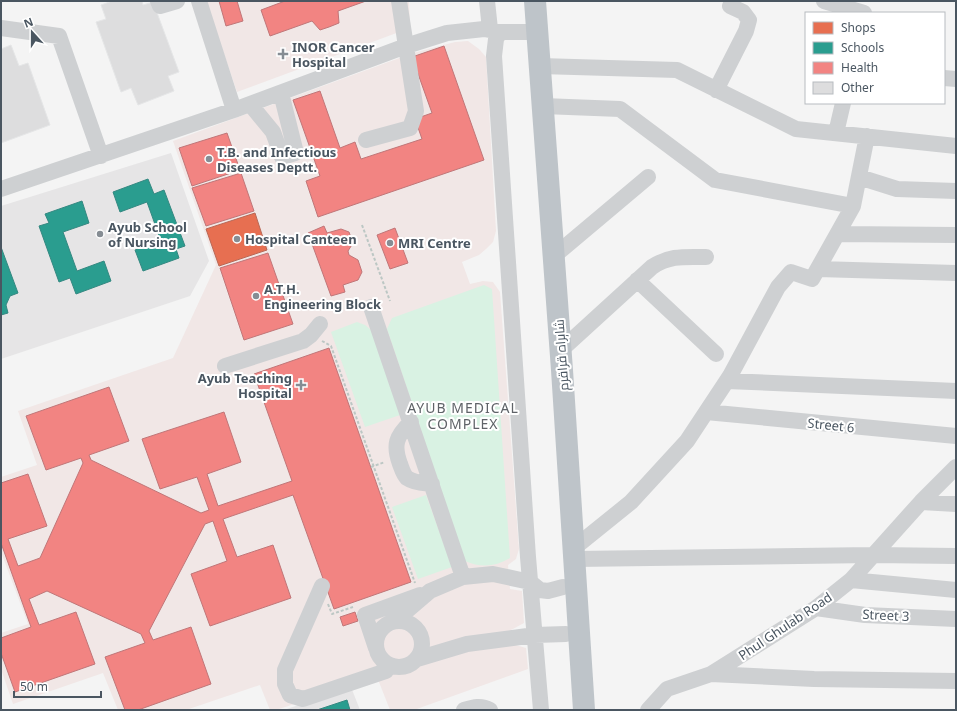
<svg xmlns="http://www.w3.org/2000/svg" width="957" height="711" font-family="'Noto Sans',Cairo,sans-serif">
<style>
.education{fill:#e6e5e6}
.medical{fill:#f1e7e6}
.green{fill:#d9f2e3}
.shops{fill:#e76f51;stroke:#b86856}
.schools{fill:#2a9d8f;stroke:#348881}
.health{fill:#f28482;stroke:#c07678}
.building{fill:#ddddde;stroke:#e5e6e7}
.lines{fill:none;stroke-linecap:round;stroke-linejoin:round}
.path{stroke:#bcc7c4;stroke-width:2;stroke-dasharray:3 2;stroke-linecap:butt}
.minor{stroke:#ced0d2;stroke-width:16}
.highway{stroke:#bec4c9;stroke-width:22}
.poi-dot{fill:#868d94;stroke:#fff;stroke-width:1.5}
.labels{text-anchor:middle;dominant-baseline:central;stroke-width:4;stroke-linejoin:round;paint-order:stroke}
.poi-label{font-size:13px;font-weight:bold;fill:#4a5661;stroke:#fff;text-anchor:start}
.street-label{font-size:13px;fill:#4a5661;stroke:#fff}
.neighbourhood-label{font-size:14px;letter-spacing:1px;fill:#5f6368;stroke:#fff}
</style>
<rect width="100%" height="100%" fill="#f4f4f4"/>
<path class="education" d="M171,153L209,261L190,296L1,359V206Z
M351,687L360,710H284Z"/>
<path class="medical" d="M206,1H409L410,28L237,92Z
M468,41L479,49L486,57L496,231L493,242L486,249L479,255L462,262L470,284L483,281L493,282L500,292L519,549L516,559L508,565L510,589L522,591L524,623L511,630V637L512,644L526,648L528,669L414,710H390L377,677L276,710H270L260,685L186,710H118L103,673L13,704L1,669V633L28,624L1,552V477L37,465L18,411L173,358L216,265L173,141L413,53L455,42Z"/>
<path class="green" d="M484,285L492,289L510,558C495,567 481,568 465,561L387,329L392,318Z
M357,322L365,325L371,330L400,415L365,427L331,332Z
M426,495L452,567L418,579L392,507Z"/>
<path class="shops" d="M255,213L267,250L219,266L206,229Z"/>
<path class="schools" d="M148,179L154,194L164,190L185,246L176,249L179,258L143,271L135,250L161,241L147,202L120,212L113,192Z
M82,201L89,223L63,232L77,271L104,261L111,281L76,294L70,278L59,282L39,226L49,223L45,214Z
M1,247L18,293L10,296L6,305L8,313L1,315Z
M347,700L350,710H317Z"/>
<path class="health" d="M219,1H237L243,21L226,26Z
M285,1H366L338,11L339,23L329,27L320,30L312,21L270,36L261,10Z
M444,46L484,160L318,217L306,181L320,176L293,100L320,91L340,148L355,142L361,159L422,139L415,119L432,113L412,57Z
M227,133L240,170L192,186L179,148Z
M241,173L254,211L206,226L192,188Z
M324,226L327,233L341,229L349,232L353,243L348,251L349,255L358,260L362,272L358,280L343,285L345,292L331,296L308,233Z
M395,228L408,263L390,269L377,235Z
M268,253L293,324L244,340L220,268Z
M329,348L411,582L334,609L293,495L223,519L237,557L273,545L291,598L210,626L191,574L227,561L213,521L205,524L149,631L153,640L191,627L211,684L138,710H125L105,657L145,643L141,634L47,591L29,599L39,625L76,612L95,664L15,692L1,653V638L31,627L1,543V483L28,474L47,526L8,539L18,566L40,558L83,463L81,458L46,470L26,416L109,387L129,441L89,455L91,460L201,513L209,510L197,477L160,489L142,439L224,412L241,462L207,474L218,506L292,481L254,374Z
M355,612L358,621L343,626L340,617Z"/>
<path class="building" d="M112,1H142L143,5L153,2L179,72L168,76L174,91L138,105L131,88L121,92L96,22L106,19L101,5Z
M11,45L19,66L28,63L50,125L1,143V49Z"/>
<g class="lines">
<path class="path" d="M362,225L390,301
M322,341L331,346L415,583
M371,467L385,462
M328,604L332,614L353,607"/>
<path class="minor" d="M158,1L160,6L177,1
M199,1L234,110
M487,1L490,29
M824,1L864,13
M1,28L59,36L101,156
M500,32L496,39L494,56L528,557L541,710
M540,66L677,70L796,129L956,146
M944,78L956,79
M716,90L746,31L749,20L743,12L730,6
M250,104L273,132L282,157L295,153V149L281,93
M543,106L620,109L715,180L853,206
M836,133L843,103
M366,140L410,128L416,111L399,1
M859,177L897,189L956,191
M1,189L234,110L406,46L447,33L484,29L500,32H537
M839,234L956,235
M554,256L648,177
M818,269L956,273
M637,280L716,354
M371,307L463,577
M561,350L652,267C670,255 685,257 706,257
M225,366L303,341L311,335L320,324
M727,381L956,391
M706,412L956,436
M411,422C396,436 393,445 400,464C402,469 403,474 407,478C414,483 424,483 432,484
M921,502L956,504
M574,548L631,502L687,441L730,376L778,287L791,272L812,279L853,206L867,136
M575,559L873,555L956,556
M851,580L956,590
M322,586L285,670V684L290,695L303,699L386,671
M816,608L865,615L956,619
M395,621L430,591L463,577L493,574L530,582L540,590L548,591L563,587
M376 644a23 23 0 1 1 46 0a23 23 0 1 1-46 0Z
M376,648L365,615L420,595
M417,659L467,644L535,635L566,634
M711,674L814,679L956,681
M464,710C474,707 481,705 490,710
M648,710L667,689L711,674L816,608L851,580L921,502L956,467"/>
<path class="highway" d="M535,1L562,370L584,710"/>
</g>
<g class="poi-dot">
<path d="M281 48h4v4h4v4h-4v4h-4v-4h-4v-4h4z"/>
<circle cx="209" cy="159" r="4"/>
<circle cx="100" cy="234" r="4"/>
<circle cx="237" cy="239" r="4"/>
<circle cx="390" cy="243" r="4"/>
<circle cx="256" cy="296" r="4"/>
<path d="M299 379h4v4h4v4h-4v4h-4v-4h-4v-4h4z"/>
</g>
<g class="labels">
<g class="poi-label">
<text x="292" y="47">INOR Cancer<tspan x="292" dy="15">Hospital</tspan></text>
<text x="217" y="152">T.B. and Infectious<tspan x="217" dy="15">Diseases Deptt.</tspan></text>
<text x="108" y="227">Ayub School<tspan x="108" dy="15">of Nursing</tspan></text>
<text x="245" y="239">Hospital Canteen</text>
<text x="398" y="243">MRI Centre</text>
<text x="264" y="289">A.T.H.<tspan x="264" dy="15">Engineering Block</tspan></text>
<text x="292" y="378" text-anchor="end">Ayub Teaching<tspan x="292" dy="15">Hospital</tspan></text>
</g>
<g class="street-label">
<text transform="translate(561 355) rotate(-94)">شاہراہ قراقرم</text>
<text transform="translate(831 425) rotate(6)">Street 6</text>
<text transform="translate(886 615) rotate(3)">Street 3</text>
<text transform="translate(785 626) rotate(-34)">Phul Ghulab Road</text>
</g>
<g class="neighbourhood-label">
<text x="463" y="407">AYUB MEDICAL<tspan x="463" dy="16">COMPLEX</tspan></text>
</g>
</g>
<rect width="957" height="711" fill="none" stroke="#4a5661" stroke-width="4"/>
<rect x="805" y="12" width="140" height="92" fill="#ffffff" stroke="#b7bbc0"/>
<rect x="813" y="22" width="20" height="12" fill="#e76f51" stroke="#b7bbc0"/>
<text x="841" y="32" font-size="12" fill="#4a5661">Shops</text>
<rect x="813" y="42" width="20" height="12" fill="#2a9d8f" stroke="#b7bbc0"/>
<text x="841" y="52" font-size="12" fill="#4a5661">Schools</text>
<rect x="813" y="62" width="20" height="12" fill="#f28482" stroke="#b7bbc0"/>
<text x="841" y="72" font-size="12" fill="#4a5661">Health</text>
<rect x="813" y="82" width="20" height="12" fill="#ddddde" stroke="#b7bbc0"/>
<text x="841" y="92" font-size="12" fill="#4a5661">Other</text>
<g transform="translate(32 32) rotate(339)" stroke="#ffffff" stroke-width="3" paint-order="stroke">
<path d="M0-3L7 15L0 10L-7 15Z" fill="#4a5661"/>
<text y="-6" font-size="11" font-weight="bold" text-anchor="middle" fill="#4a5661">N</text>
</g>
<path d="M14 691v6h87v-6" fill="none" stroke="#4a5661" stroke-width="2"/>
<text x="20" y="691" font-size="12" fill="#4a5661" stroke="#ffffff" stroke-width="3" paint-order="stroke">50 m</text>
</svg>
